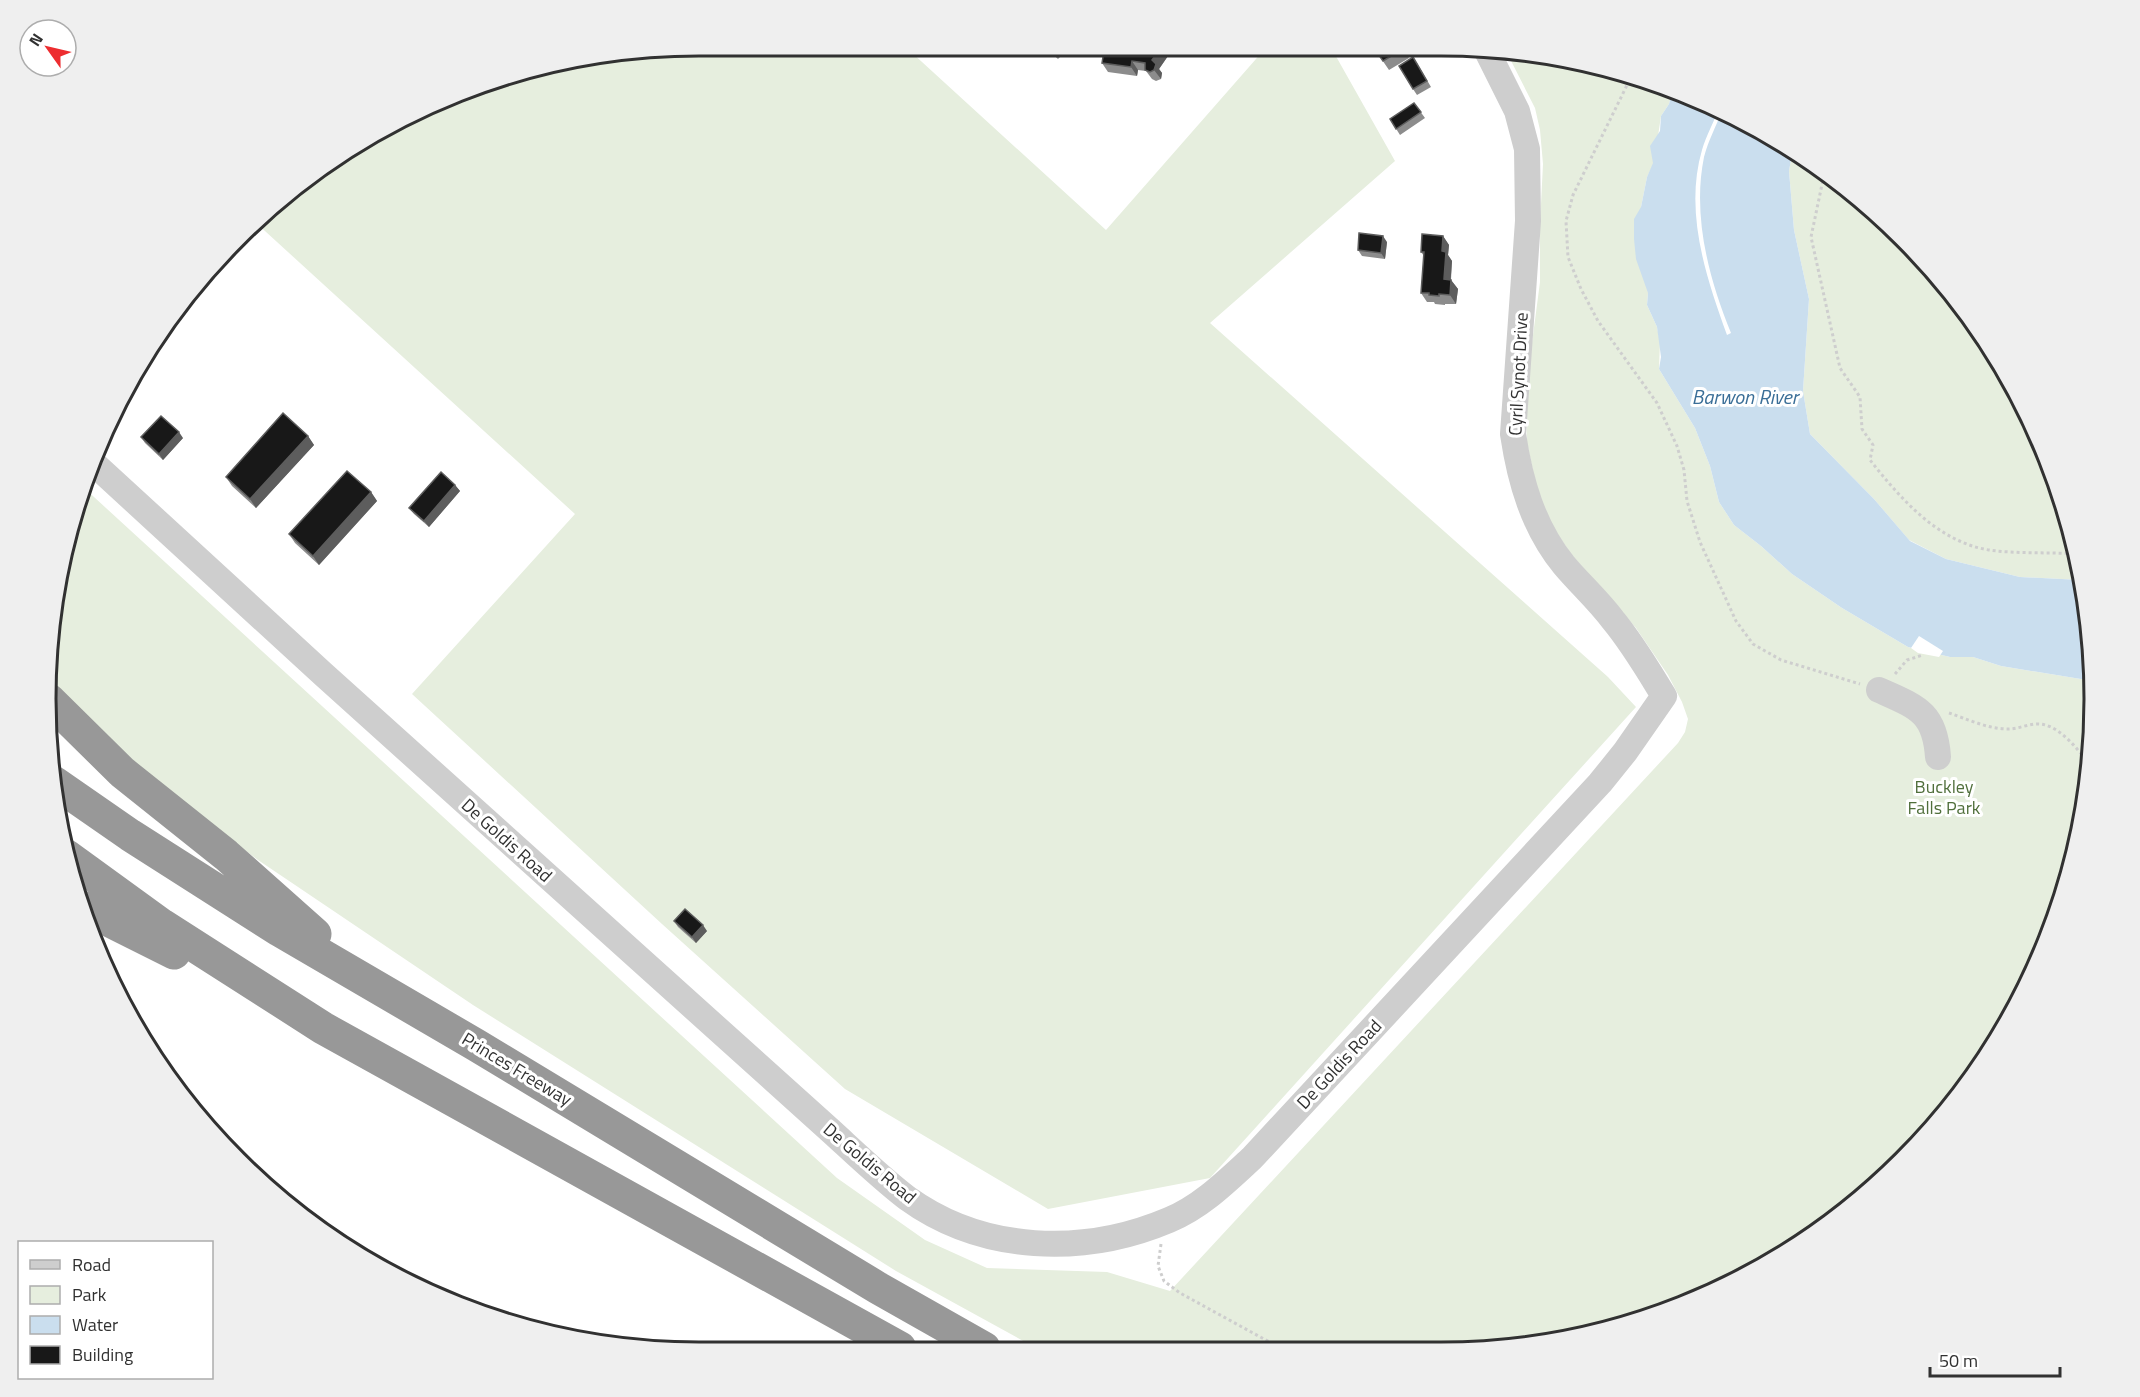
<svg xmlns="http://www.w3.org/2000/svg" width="2140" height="1397" font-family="'Titillium Web',sans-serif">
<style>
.green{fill:#e6eede}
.water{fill:#cadeee}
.pier{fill:#fff}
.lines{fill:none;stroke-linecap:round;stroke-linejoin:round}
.path{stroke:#cecece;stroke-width:3;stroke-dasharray:3 3;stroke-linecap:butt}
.minor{stroke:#cecece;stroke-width:26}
.highway{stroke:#989898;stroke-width:33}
.wall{fill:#8c8c8c}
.shaded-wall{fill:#5d5d5d}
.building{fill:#181818;stroke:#5d5d5d;stroke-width:1.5}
.labels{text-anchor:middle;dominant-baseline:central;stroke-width:6;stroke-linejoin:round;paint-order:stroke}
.street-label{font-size:18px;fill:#313131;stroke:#fff}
.park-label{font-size:18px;fill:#506f3b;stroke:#fff}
.water-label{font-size:20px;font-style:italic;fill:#3a6e97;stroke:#fff}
.rim{fill:none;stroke:#313131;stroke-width:3}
</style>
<rect width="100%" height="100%" fill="#fff"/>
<path class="green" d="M613,51H910L1106,230L1263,51H1333L1395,161L1210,323L1608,677L1636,707L1210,1178L1048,1209L845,1089L662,924L412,694L575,514L254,221L267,207L335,155L489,80Z
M1506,51H1527L1651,80L1673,89L1669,104L1661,116L1654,163L1647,177L1641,207L1648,293L1647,305L1657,327L1660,342L1659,369L1695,428L1710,466L1719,502L1734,525L1761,546L1792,574L1842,608L1908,647L1950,657H1973L2001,666L2093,681L2089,784L2060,909L2007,1026L1933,1130L1839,1217L1730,1285L1610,1330L1484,1351L1036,1348L896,1271L473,1005L258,860L137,769L48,685L46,655L67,530L82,486L837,1178L925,1240L987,1268L1107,1272L1170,1291L1678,743L1685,732L1688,719L1682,702L1668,675L1636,628L1571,554L1549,521L1538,494L1527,443L1525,396L1540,282V224L1543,164L1540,130L1535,108Z
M1792,154L1873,207L1960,301L2028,410L2073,530L2081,580L2020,577L1946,559L1909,540L1874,499L1810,434L1803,391L1809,299L1794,230L1789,171Z"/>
<path class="water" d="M1673,88L1719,108C1714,122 1706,136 1702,150C1684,212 1706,277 1727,335L1731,333C1709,279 1692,216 1704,157C1708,141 1717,124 1723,109L1792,154L1789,171L1794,230L1809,299L1803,391L1810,434L1874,499L1910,541L1946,559L2020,577L2081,580L2094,656L2093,681L2001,666L1973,657H1950L1908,647L1842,608L1792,574L1761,546L1734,525L1719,502L1710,466L1695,428L1659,369L1661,357L1657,327L1647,305L1648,293L1636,259L1634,239V219L1641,207L1647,177L1653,163L1650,146L1660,131L1661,116L1669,104Z"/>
<path class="pier" d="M1919,636L1943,651L1939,657L1918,653L1911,648Z"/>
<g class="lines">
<path class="path" d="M1632,75L1573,195L1566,221L1568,257L1581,289L1598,321L1657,403L1677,446L1684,470L1687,501L1700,542L1736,621L1753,644L1781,660L1860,684
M1824,175L1811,237L1840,368L1860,397L1862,429L1873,445L1870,460C1900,498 1938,542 1989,550C2017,554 2048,552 2077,554
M1895,674L1907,660L1923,655
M1949,713C1967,719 1988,729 2008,729C2017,729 2026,725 2035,724C2058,722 2077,749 2090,765
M1161,1244L1158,1266L1164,1281L1180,1293L1284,1350"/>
<path class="minor" d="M91,461L323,674L832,1132C856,1154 881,1178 907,1198C983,1253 1084,1256 1169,1220C1201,1207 1227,1181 1252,1158L1600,783L1625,752L1664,696C1648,670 1633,644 1613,620C1598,600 1580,584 1564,565C1533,527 1520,481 1513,434L1528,221L1527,149L1517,111L1487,51
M1879,690C1917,707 1935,712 1938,757"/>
<path class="highway" d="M49,700L122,772L226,855L315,934
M55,783L130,835L279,930L476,1045L878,1288L984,1348
M67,856L162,925L323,1028L900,1348
M82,907L174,953"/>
</g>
<path class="wall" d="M1049,51H1066L1058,59Z
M1104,51H1175L1174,53H1170L1159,69L1162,73L1161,79L1156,81L1152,79L1146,71L1138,70L1137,76L1108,72L1102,63Z
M1376,51H1405L1409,58L1389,70Z
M1417,63L1431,87L1417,95L1413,89Z
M1414,103L1425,118L1400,135L1390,119Z
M1443,236L1449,245L1448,255L1452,261L1451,280L1458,289L1456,304H1445V305L1435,304L1434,302H1427L1421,293L1424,256L1421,252Z
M1387,242L1385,259L1362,256L1358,250Z
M308,436L314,445L256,508L232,486L226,477Z
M141,437L183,438L163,460L145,443Z
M455,485L460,491L429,527L414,514L409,508Z
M371,492L377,501L319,565L295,543L289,534Z
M674,921L707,931L696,943L678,927Z"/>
<path class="shaded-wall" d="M1159,51H1169L1170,53L1159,69L1162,73L1161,79L1154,70L1152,60Z
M1132,61L1138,70L1137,76L1131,67Z
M1383,236L1387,242L1385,259L1381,253Z
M1443,236L1449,245L1448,255L1452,261L1450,288L1444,279L1442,251Z
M1451,280L1458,289L1456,304L1450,295Z
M179,432L183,438L163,460L159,454Z
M308,436L314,445L256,508L250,499Z
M455,485L460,491L429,527L424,521Z
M371,492L377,501L319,565L313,556Z
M703,925L707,931L696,943L692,937Z"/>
<path class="building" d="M1104,51H1159L1152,60L1156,64L1154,70L1150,72L1145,70V63L1132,61L1131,67L1102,63Z
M1376,51H1400L1383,61Z
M1413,57L1427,81L1413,89L1399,66Z
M1414,103L1421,112L1396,129L1390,119Z
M1359,233L1383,236L1381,253L1358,250Z
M1422,234L1443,236L1442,251L1446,252L1444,279L1451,280L1450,295L1439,294V296L1429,295V293H1421L1424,252H1421Z
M283,413L308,436L250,499L226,477Z
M161,416L179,432L159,454L141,437Z
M347,471L371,492L313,556L289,534Z
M441,472L455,485L424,521L409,508Z
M685,909L703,925L692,937L674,921Z"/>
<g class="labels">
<g class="street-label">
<text transform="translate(1518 374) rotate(-87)">Cyril Synot Drive</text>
<text transform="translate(507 840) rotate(42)">De Goldis Road</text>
<text transform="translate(1339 1064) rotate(-47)">De Goldis Road</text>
<text transform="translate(517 1069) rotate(31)">Princes Freeway</text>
<text transform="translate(870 1163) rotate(40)">De Goldis Road</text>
</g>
<g class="park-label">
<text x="1944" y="786">Buckley<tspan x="1944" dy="21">Falls Park</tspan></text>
</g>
<g class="water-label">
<text x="1745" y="396">Barwon River</text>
</g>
</g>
<path d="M0 0H2140V1397H0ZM699 56H1441A643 643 0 0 1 2084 699V699A643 643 0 0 1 1441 1342H699A643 643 0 0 1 56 699V699A643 643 0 0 1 699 56Z" fill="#efefef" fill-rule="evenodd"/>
<path class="rim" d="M699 56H1441A643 643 0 0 1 2084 699V699A643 643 0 0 1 1441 1342H699A643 643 0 0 1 56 699V699A643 643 0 0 1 699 56Z"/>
<rect x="18" y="1241" width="195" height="138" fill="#ffffff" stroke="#adadad" stroke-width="1.5"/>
<rect x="30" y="1260" width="30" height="9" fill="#cecece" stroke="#adadad" stroke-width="1.5"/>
<text x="72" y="1271" font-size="18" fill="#313131">Road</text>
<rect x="30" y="1286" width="30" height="18" fill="#e6eede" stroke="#adadad" stroke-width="1.5"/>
<text x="72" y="1301" font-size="18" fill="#313131">Park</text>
<rect x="30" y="1316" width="30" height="18" fill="#cadeee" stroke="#adadad" stroke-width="1.5"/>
<text x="72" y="1331" font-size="18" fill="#313131">Water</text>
<rect x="30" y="1346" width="30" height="18" fill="#181818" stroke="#adadad" stroke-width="1.5"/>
<text x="72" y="1361" font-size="18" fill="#313131">Building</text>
<g transform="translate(48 48) rotate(304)"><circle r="28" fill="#ffffff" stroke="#adadad" stroke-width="1.5"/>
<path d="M0-4.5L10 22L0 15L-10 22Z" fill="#ed2d30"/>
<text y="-9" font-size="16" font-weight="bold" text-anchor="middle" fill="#313131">N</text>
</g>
<path d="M1930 1367v9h130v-9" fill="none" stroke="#313131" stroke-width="3"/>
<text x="1939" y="1367" font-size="18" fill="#313131" stroke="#ffffff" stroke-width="4.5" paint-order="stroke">50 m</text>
</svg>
